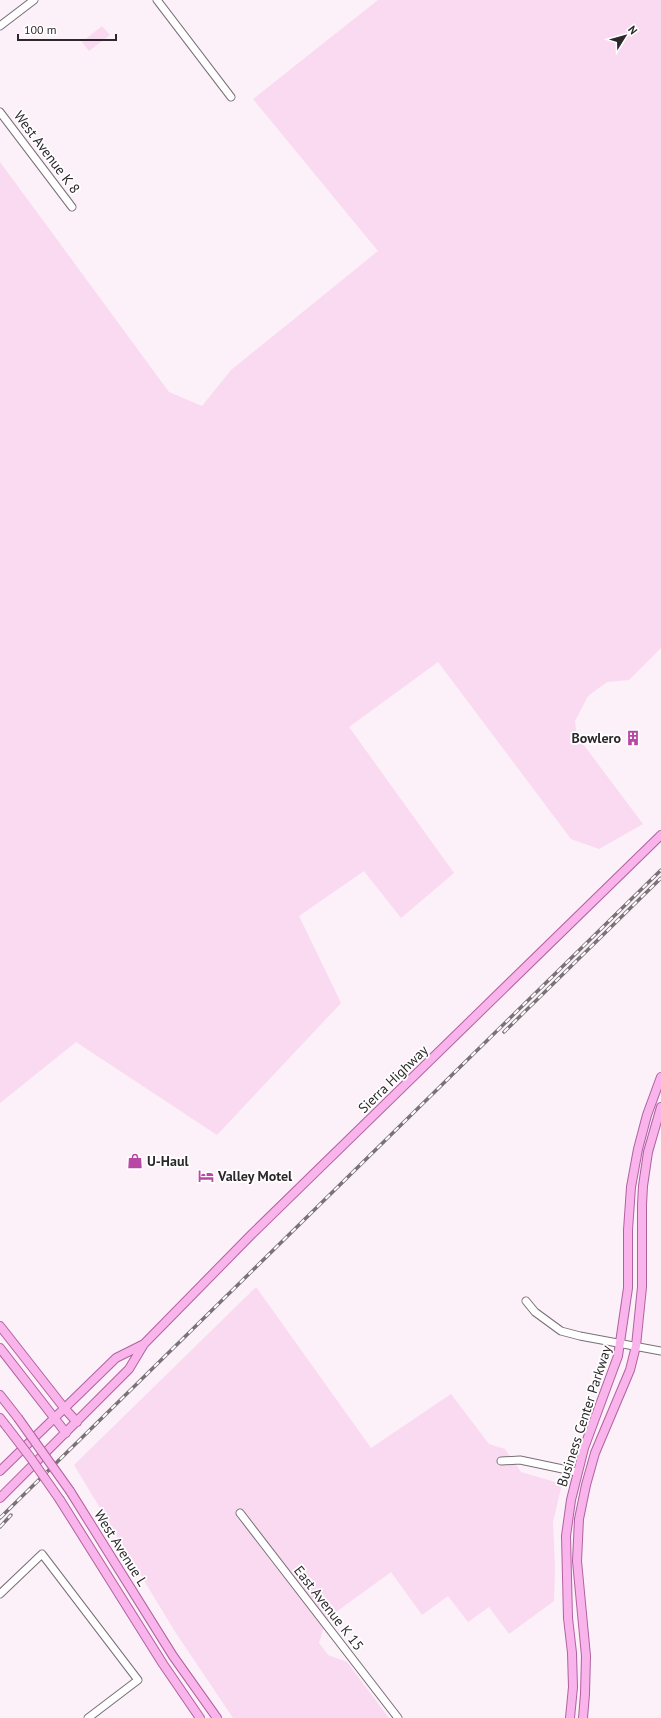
<svg xmlns="http://www.w3.org/2000/svg" width="661" height="1718" font-family="'PT Sans',sans-serif">
<style>
.green{fill:#f9daf1}
.lines{fill:none;stroke-linecap:round;stroke-linejoin:round}
.minor-casing{stroke:#796f76;stroke-width:9}
.major-casing{stroke:#b062a0;stroke-width:10}
.minor{stroke:#fff;stroke-width:7}
.major{stroke:#fab4ec;stroke-width:8}
.rail-casing{stroke:#797277;stroke-width:3.5}
.rail{stroke:#fff;stroke-width:2;stroke-dasharray:6;stroke-linecap:butt}
.major-bridge-casing{stroke:#b062a0;stroke-width:10;stroke-linecap:butt}
.major-bridge{stroke:#fab4ec;stroke-width:8}
.labels{text-anchor:middle;dominant-baseline:central;stroke-width:3.5;stroke-linejoin:round;paint-order:stroke}
.street-label{font-size:14px;fill:#2c282b;stroke:#fff}
.poi-label{font-size:14px;font-weight:bold;fill:#2c282b;stroke:#fff;text-anchor:start}
</style>
<rect width="100%" height="100%" fill="#fcf0f9"/>
<path class="green" d="M378,0H661V648L629,680L607,682L588,696L575,721L577,736L643,824L599,849L571,839L438,662L349,727L454,873L401,918L364,871L299,916L341,1003L217,1135L76,1042L0,1103V162L169,392L202,406L231,370L378,251L253,99Z
M102,26L110,35L89,51L82,42Z
M256,1287L371,1448L451,1394L489,1444L505,1449L521,1472L562,1484L553,1522L555,1568L554,1601L509,1634L489,1607L468,1622L448,1596L422,1615L391,1572L332,1615L324,1627L319,1643L328,1655L347,1662L389,1718H233L174,1630L74,1465Z"/>
<g class="lines">
<defs>
<path id="minor" d="M157,0L231,97
M0,26L34,0
M0,112L72,207
M526,1301L535,1312L561,1331L580,1336L661,1351
M501,1461L520,1460L577,1472
M240,1513L398,1718
M0,1594L42,1554L138,1680L88,1718"/>
<path id="major" d="M0,1326L65,1409L77,1422
M0,1348L66,1433
M0,1395L18,1418
M0,1418L7,1427
M0,1471L116,1358L144,1344
M70,1491L173,1656L217,1718
M0,1498L129,1369L144,1344L251,1235L661,835
M60,1500L163,1664L200,1718
M570,1718L573,1687L572,1653L568,1618L566,1536L571,1500L584,1448L618,1356L628,1288V1230L631,1187L638,1149L647,1115L661,1077
M583,1718L585,1694L586,1656L577,1561L579,1519L586,1485L595,1453L630,1370L636,1346L642,1287V1205L643,1186L648,1152L661,1107"/>
</defs>
<use href="#minor" class="minor-casing"/>
<use href="#major" class="major-casing"/>
<use href="#minor" class="minor"/>
<use href="#major" class="major"/>
<defs>
<path id="rail" d="M504,1032L661,878
M0,1518L661,870
M0,1527L11,1515"/>
</defs>
<use href="#rail" class="rail-casing"/>
<use href="#rail" class="rail"/>
<defs>
<path id="major-bridge" d="M18,1418L70,1491
M7,1427L30,1457L60,1500"/>
</defs>
<use href="#major-bridge" class="major-bridge-casing"/>
<use href="#major-bridge" class="major-bridge"/>
</g>
<defs>
<symbol id="building-bare" viewBox="-9 -9 18 18"><path d="M-4-6H4V6H1V3H-1V6H-4ZM-2.5-4.3h1.7v1.8h-1.7ZM.8-4.3h1.7v1.8H.8ZM-2.5-1h1.7V.8h-1.7ZM.8-1h1.7V.8H.8Z" fill="#b948a4" stroke="#fff" stroke-width="2.5" paint-order="stroke"/></symbol>
<symbol id="shop-bare" viewBox="-9 -9 18 18"><path d="M-5-2.5h2.3a2.7 3.5 0 0 1 5.4 0H5L5.5 6h-11ZM-1.5-2.5h3a1.5 2.3 0 0 0-3 0Z" fill="#b948a4" stroke="#fff" stroke-width="2.5" paint-order="stroke"/></symbol>
<symbol id="hotel-bare" viewBox="-9 -9 18 18"><path d="M-6-4.5h1.5V1H6V5H4.5V3h-9V5H-6ZM-4 0a1.8 1.8 0 1 1 3.6 0ZM.5 0V-2.5h3Q6-2.5 6 0Z" fill="#b948a4" stroke="#fff" stroke-width="2.5" paint-order="stroke"/></symbol>
</defs>
<g fill-rule="evenodd">
<use href="#building-bare" x="622" y="727" width="22" height="22"/>
<use href="#shop-bare" x="124" y="1150" width="22" height="22"/>
<use href="#hotel-bare" x="195" y="1165" width="22" height="22"/>
</g>
<g class="labels">
<g class="street-label">
<text transform="translate(47 152) rotate(53)">West Avenue K 8</text>
<text transform="translate(393 1079) rotate(-44)">Sierra Highway</text>
<text transform="translate(584 1416) rotate(-72)">Business Center Parkway</text>
<text transform="translate(121 1548) rotate(58)">West Avenue L</text>
<text transform="translate(329 1608) rotate(52)">East Avenue K 15</text>
</g>
<g class="poi-label">
<text x="621" y="738" text-anchor="end">Bowlero</text>
<text x="147" y="1161">U-Haul</text>
<text x="218" y="1176">Valley Motel</text>
</g>
</g>
<g transform="translate(625 36) rotate(53)" stroke="#ffffff" stroke-width="3" paint-order="stroke">
<path d="M0-3L7 15L0 10L-7 15Z" fill="#2c282b"/>
<text y="-6" font-size="11" font-weight="bold" text-anchor="middle" fill="#2c282b">N</text>
</g>
<path d="M18 34v6h98v-6" fill="none" stroke="#2c282b" stroke-width="2"/>
<text x="24" y="34" font-size="12" fill="#2c282b" stroke="#ffffff" stroke-width="3" paint-order="stroke">100 m</text>
</svg>
